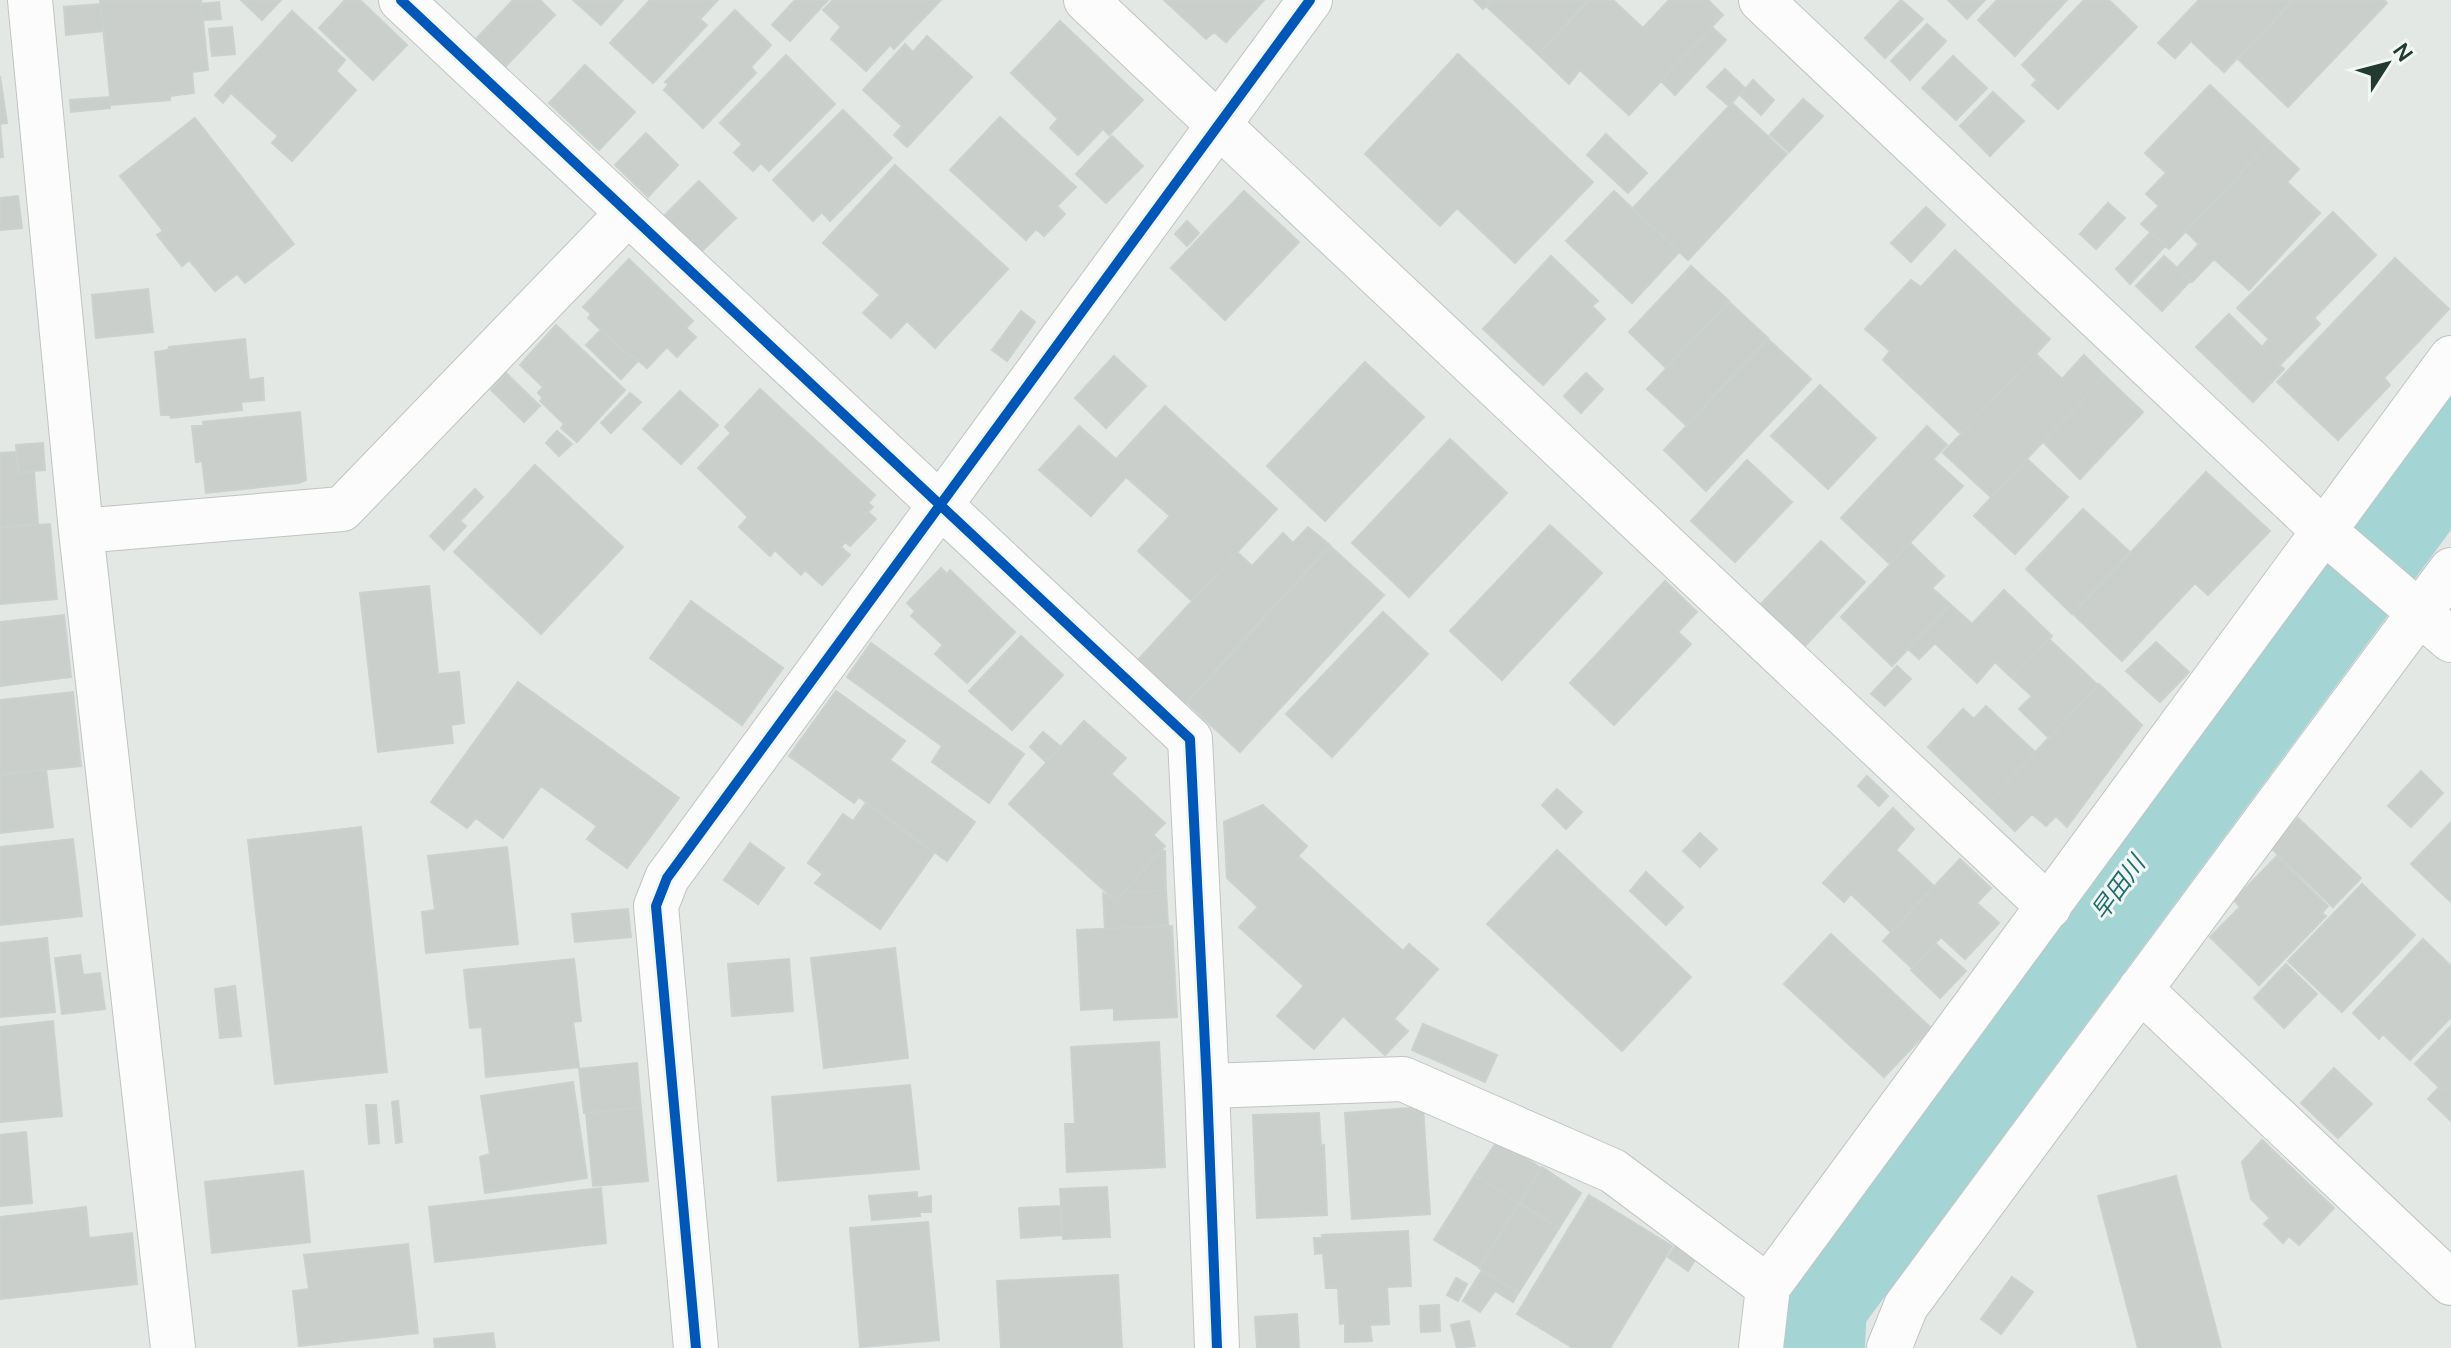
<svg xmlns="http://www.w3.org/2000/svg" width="2451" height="1348" font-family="Manrope,'Noto Sans JP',sans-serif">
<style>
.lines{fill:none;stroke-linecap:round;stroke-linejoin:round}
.river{stroke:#a5d4d4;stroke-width:114}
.building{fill:#cacfcc;stroke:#cbd1ce;stroke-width:2}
.street-casing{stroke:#c0c5c2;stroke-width:46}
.street{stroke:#fbfcfb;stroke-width:44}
.cycleway-casing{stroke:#f1f7f3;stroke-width:15}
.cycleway{stroke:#0057b8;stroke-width:10}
.labels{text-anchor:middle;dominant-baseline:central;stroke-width:6;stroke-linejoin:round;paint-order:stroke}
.water-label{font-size:24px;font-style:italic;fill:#206e72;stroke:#f1f7f3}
</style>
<rect width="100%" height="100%" fill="#e3e8e5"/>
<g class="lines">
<path class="river" d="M1808,1348L1810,1302L2451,434"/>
</g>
<path class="building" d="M100,0H201L208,70L192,72L194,93L170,96V100L111,105Z
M241,0H281L262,20Z
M345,0H360L407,45L373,80L319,28Z
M513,0H540L555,15L504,68L475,40Z
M573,0H623L601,25Z
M650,0H718L700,19L707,25L653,83L610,43Z
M795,0H828L790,41L772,25Z
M833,0H941L894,49L890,45L866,71L831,39L841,27L823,10Z
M1164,0H1264L1226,42L1214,32L1206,39Z
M1474,0H1492L1483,9Z
M1493,0H1588L1538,54L1487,7Z
M1590,0H1613L1643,28L1669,0H1708L1723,15L1629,115L1580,70L1569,84L1538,54Z
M1901,0L1923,19L1885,58L1865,38Z
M1948,0H1985L1967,19Z
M1997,0H2067L2015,56L1978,20Z
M2084,0H2109L2137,27L2058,109L2032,85L2037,80L2022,65Z
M2199,0H2293L2224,72L2191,41L2175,58L2158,43Z
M2294,0H2384L2387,3L2288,107L2238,59Z
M219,2L221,19L203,20L201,4Z
M100,4L103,31L66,35L64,7Z
M735,10L771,45L751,67L756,73L703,128L664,90L669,84L665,82Z
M292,11L345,60L336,71L356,90L292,161L272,143L278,136L231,93L223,103L215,95Z
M1060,21L1143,100L1109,135L1103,129L1078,155L1050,128L1058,119L1011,73Z
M1927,24L1946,41L1910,80L1891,61Z
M232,27L235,54L212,56L209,29Z
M1712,27L1726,40L1675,95L1661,81Z
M927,36L972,77L907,147L894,135L902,126L863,90L905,44L913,52Z
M1458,54L1593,182L1515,263L1457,208L1440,226L1365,154Z
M786,55L835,104L769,171L761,163L753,171L734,153L742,144L720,123Z
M1953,56L1987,88L1956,120L1922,88Z
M585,65L635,112L599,150L549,103Z
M1725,69L1745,88L1729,106L1707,87Z
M0,76L7,123L0,124L3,157H0Z
M1753,80L1774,100L1761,115L1740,95Z
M2210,85L2270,142L2169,249L2141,224L2159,206L2146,194L2166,173L2145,153Z
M1993,92L2024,121L1990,156L1960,126Z
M110,97V108L71,112L70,100Z
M1803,99L1823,116L1789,152L1770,135Z
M1732,103L1787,154L1688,260L1633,208Z
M843,110L892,158L830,221L822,212L813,221L773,180Z
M1000,117L1076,187L1057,206L1065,214L1044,236L1036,229L1026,240L950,170Z
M195,118L294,244L245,283L237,274L215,291L189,260L182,266L157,235L163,231L120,176Z
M646,133L678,165L648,197L615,165Z
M1606,134L1647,173L1628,193L1587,155Z
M1112,136L1143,166L1106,203L1076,174Z
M2270,142L2299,169L2287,182L2320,213L2249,290L2214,259L2192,282L2177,268L2199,244L2186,232Z
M895,165L1008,269L935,348L907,321L891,338L863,313L880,295L823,243Z
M699,181L736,218L701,252L664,216Z
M1244,191L1299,242L1225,320L1171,268Z
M1614,191L1679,252L1632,303L1566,241Z
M18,196L22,228L0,230V198Z
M2108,203L2125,218L2096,249L2080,234Z
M1926,207L1945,225L1911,262L1891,243Z
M2333,212L2376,255L2314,318L2320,324L2280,365L2262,347L2269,339L2237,308Z
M1187,221L1199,233L1187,246L1175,234Z
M2150,233L2165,246L2130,284L2116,269Z
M1955,250L2050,339L1961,434L1883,360L1890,351L1865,329L1911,280L1921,287Z
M1551,256L1598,301L1592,306L1605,319L1543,385L1483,329Z
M2164,256L2191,280L2162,311L2136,286Z
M2395,258L2449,309L2384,378L2390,385L2338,440L2277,382Z
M629,259L693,321L686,328L696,337L677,357L667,347L647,368L632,355L630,357L588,318L591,314L583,307Z
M1691,266L1729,301L1666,368L1629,332Z
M148,289L153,332L96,338L92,295Z
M1729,302L1768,338L1686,425L1647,389Z
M1021,311L1035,322L1007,361L992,350Z
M2229,314L2284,369L2253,402L2196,347Z
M556,325L625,390L577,442L561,428L564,424L540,401L543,398L538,393L543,387L520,365Z
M601,330L630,357L632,355L639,360L621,379L586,345Z
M245,339L249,380L263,378L264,400L241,402L242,410L171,418L170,415H161L155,352L168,350L169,347Z
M1768,339L1811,379L1706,491L1664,450Z
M2036,354L2062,379L2084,355L2105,376L1991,497L1943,453Z
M1114,356L1146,386L1106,428L1075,398Z
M1365,362L1424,417L1325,521L1267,466Z
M506,373L540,406L524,422L491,390Z
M1586,373L1603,389L1581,413L1564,396Z
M2105,376L2143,412L2080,479L2043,442Z
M1820,385L1876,438L1828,489L1771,436Z
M760,389L875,495L868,503L873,507L868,512L876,519L850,546L845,542L841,547L850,555L822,585L805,570L801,575L775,550L770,556L739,527L748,517L698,468L731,433L725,427Z
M680,391L718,425L681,464L643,429Z
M630,393L641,402L611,433L601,423Z
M1165,406L1277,509L1192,601L1138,551L1170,516L1126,477L1091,516L1039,470L1079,426L1116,459Z
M300,412L306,480L299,483L206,493L202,461L196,462L192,426H204L203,422Z
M1927,426L1947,445L1933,459L1963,486L1890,564L1841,518Z
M557,431L572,444L559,456L546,443Z
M1450,439L1507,493L1409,597L1352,543Z
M43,443L45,470L19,472L16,445Z
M16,452L18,473L34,472L38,524L0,527V453Z
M2027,459L2068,497L2015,554L1974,516Z
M1747,460L1792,502L1735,562L1691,521Z
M535,465L623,547L541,634L454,552Z
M2206,472L2270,531L2208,595L2195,583L2122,661L2073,614Z
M475,489L483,497L460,521L466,526L444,550L430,536Z
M2083,509L2130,552L2072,614L2026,569Z
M50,524L57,599L0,604V528Z
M1550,525L1602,573L1502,680L1450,631Z
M1308,527L1330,545L1185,703L1138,660L1237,552L1252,566L1283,533L1293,543Z
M1821,541L1865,582L1804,647L1760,605Z
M1910,543L1944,576L1932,588L1950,604L1892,666L1841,617Z
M1330,546L1384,595L1240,752L1187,703Z
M941,568L947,574L950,570L1015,632L967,683L935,654L943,645L911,616L915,611L907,603Z
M1665,581L1697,612L1678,632L1691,644L1614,725L1570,683Z
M429,586L438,674L459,672L464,723L451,725L453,743L378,752L360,593Z
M2004,590L2052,636L2012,678L1995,662L1977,683L1935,643L1919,659L1908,649L1951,605L1972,624Z
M691,601L783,668L742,725L650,658Z
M1383,612L1428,654L1332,757L1286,714Z
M64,615L71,677L0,686V622Z
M1021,636L1063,675L1012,730L969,691Z
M2049,639L2098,685L2049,738L2019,709L2032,696L2012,678Z
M2156,642L2189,672L2160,702L2126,671Z
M871,643L1024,754L989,803L932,762L942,746L847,677Z
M1897,666L1911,679L1885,706L1871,694Z
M518,682L679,798L627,868L587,839L597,826L541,786L503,838L476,818L467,828L431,802Z
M2099,684L2142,725L2067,827L2056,816L2046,826L2032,814L2015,831L1987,804Z
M836,691L905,741L890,760L975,822L947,861L859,797L854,803L789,756Z
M73,692L81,766L0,774V700Z
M1986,706L2035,752L1987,804L1928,747L1963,709L1974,719Z
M1084,721L1126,758L1111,774L1165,823L1153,835L1165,846L1116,901L1009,804Z
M1043,732L1060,746L1046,762L1030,747Z
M46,770L53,827L0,833V775Z
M2421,771L2443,793L2411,827L2388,806Z
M1867,776L1888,796L1879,806L1858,786Z
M1557,789L1582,812L1566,829L1542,805Z
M866,803L934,853L880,929L815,883L823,874L808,863L843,814L853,821Z
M1263,805L1307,846L1298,856L1403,951L1409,944L1438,969L1394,1019L1408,1031L1385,1055L1343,1016L1314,1049L1277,1016L1304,986L1239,927L1258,907L1227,878L1224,822Z
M1893,808L1914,829L1896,850L1934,886L1891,932L1851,894L1844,902L1823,883Z
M2298,818L2361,878L2333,907L2270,847Z
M2451,822V902L2411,864Z
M361,827L387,1072L275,1084L248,840Z
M1700,833L1717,849L1700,867L1683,851Z
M73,839L82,916L0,925V847Z
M750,843L784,868L758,904L724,880Z
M507,847L518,944L426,953L422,912L435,910L428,856Z
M1557,850L1691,977L1622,1051L1487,924Z
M1161,851H1165L1166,890L1123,893Z
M2277,856L2328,906L2322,913L2326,916L2259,985L2210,937L2240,907L2234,900Z
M1960,859L1991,888L1977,903L1999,923L1965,959L1941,937L1912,968L1883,941Z
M1646,872L1683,907L1666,925L1630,891Z
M2362,884L2415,935L2342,1012L2288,961Z
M1166,890L1168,925L1105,929L1103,893L1116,901L1123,893Z
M628,909L631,937L575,942L572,914Z
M1172,926L1177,1017L1114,1020V1008L1081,1010L1077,930Z
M1831,934L1931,1028L1884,1077L1784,984Z
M47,938L55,1012L0,1017V943Z
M2423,939L2451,966V1017L2410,1060L2383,1034L2379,1039L2353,1013Z
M1936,944L1966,971L1940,998L1911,970Z
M895,948L908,1058L824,1068L811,958Z
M80,955L83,975L100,973L105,1009L62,1014L55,958Z
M574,959L581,1021L573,1022L579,1067L486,1077L482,1027L470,1028L464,970Z
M789,959L793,1011L732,1016L728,964Z
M2286,964L2317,994L2284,1028L2254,998Z
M235,986L241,1036L220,1038L215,989Z
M53,1021L62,1116L0,1122V1027Z
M1423,1024L1497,1055L1485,1082L1412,1050Z
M2451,1026V1090L2447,1087L2443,1091L2415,1064Z
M1159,1042L1165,1167L1067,1172L1065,1124H1075L1071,1047Z
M637,1063L641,1108L584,1113L579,1069Z
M2334,1068L2372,1104L2338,1138L2301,1103Z
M573,1082L587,1178L485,1193L480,1157L490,1154L481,1096Z
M910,1085L919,1169L778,1181L772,1097Z
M2439,1087L2443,1091L2447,1087L2451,1090V1121L2428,1099Z
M398,1101L402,1142L396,1143L392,1102Z
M366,1105H376L379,1143L369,1144Z
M1423,1107L1430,1214L1352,1219L1345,1113Z
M641,1108L648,1181L593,1186L586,1113Z
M1319,1113L1321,1146L1324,1145L1327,1215L1257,1218L1253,1115Z
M26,1132L32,1203L0,1206V1135Z
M1498,1140L1541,1168L1519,1203L1475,1175Z
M2262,1140L2334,1208L2299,1245L2289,1236L2283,1243L2264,1224L2270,1218L2251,1199L2242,1162Z
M1542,1167L1581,1193L1559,1228L1520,1203Z
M303,1171L310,1242L212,1253L205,1182Z
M1475,1175L1519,1203L1479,1267L1434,1240Z
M2176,1176L2221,1348H2138L2098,1196Z
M1107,1187L1110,1237L1063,1239L1060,1189Z
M601,1188L606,1243L435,1262L429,1207Z
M917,1192V1198L931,1196V1212H920V1216L872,1220L869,1196Z
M1589,1195L1672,1246L1610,1348H1573L1517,1314Z
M1519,1204L1559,1228L1519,1292L1479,1268Z
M1060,1206L1062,1235L1021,1238L1019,1208Z
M86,1207L89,1238L132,1233L137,1284L0,1299V1217Z
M928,1222L939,1340L860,1347L850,1228Z
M1408,1231L1411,1286L1387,1287L1389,1324L1370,1325L1372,1341L1345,1342V1323L1340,1324L1338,1288H1326L1323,1253L1315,1254L1314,1238H1323L1322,1235Z
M408,1244L418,1333L299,1346L293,1291L309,1289L304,1255Z
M1676,1245L1696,1258L1688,1271L1668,1257Z
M1482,1270L1518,1293L1513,1302L1495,1291L1480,1312L1463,1301Z
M1118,1275L1122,1348H1001L997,1281Z
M2012,1277L2033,1292L2001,1334L1981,1319Z
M1456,1278L1467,1284L1458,1301L1447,1295Z
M1439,1305L1440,1331L1421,1332L1420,1306Z
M1297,1314L1299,1348H1257L1255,1317Z
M1469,1321L1475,1346L1457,1348L1451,1325Z
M493,1333L495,1348H435L434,1339Z"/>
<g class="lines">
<defs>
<path id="street" d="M30,0L81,531L173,1348
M401,0L1190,739L1207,1086L1217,1348
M1086,0L2049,907
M1761,0L2324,531L2451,640
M81,531L342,509L627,214
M2140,989L2451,1283
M1207,1086L1403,1079L1613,1171L1768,1287
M696,1348L656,906L667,878L1310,0
M1761,1348L1768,1287L2451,358
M1889,1348L1906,1306L2451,570"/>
</defs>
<use href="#street" class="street-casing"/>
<use href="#street" class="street"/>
<defs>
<path id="cycleway" d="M401,0L1190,739L1207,1086L1217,1348
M696,1348L656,906L667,878L1310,0"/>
</defs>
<use href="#cycleway" class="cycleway-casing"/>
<use href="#cycleway" class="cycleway"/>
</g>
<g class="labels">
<g class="water-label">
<text transform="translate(2117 887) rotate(-54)">早田川</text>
</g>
</g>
<g transform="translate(2387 64) rotate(54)" stroke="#f1f7f3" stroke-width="6" paint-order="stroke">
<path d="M0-6L14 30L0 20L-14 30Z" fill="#223a30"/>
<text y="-12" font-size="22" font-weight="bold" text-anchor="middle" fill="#223a30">N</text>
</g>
</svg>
